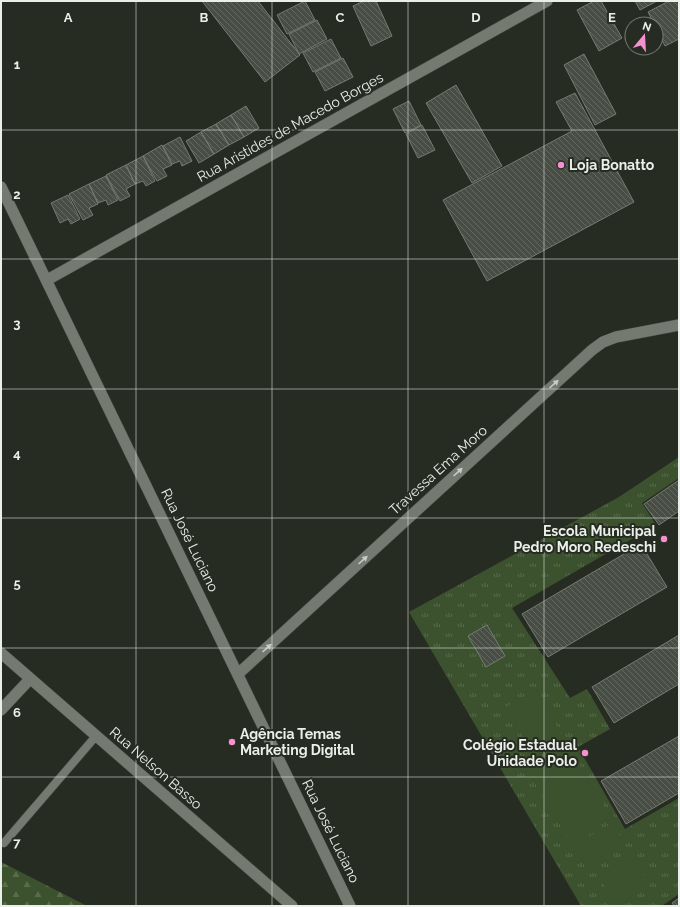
<svg xmlns="http://www.w3.org/2000/svg" width="680" height="907" font-family="Raleway,sans-serif">
<style>
.grass{fill:url(#grass-tufts)}
.forest{fill:url(#forest-firs)}
.pitch{fill:#3c522e}
.building{fill:url(#building-back-hatch);stroke:#757b71}
.lines{fill:none;stroke-linecap:round;stroke-linejoin:round}
.service-casing{stroke:#454942;stroke-width:9}
.minor-casing{stroke:#454942;stroke-width:12}
.service{stroke:#747a70;stroke-width:8}
.minor{stroke:#747a70;stroke-width:11}
.oneway{fill:#c7ccc5}
.grid{fill:none;stroke:#ebefe9;stroke-width:1;stroke-opacity:0.55}
.poi-dot{fill:#f790cf;stroke:#272c23;stroke-width:1.5}
.labels{text-anchor:middle;dominant-baseline:central;stroke-width:4;stroke-linejoin:round;paint-order:stroke}
.street-label{font-size:14px;fill:#ebefe9;stroke:#272c23}
.poi-label{font-size:14px;font-weight:bold;fill:#ebefe9;stroke:#272c23;text-anchor:start}
.grid-label{font-size:13px;text-anchor:middle;font-weight:bold;fill:#ebefe9;stroke:#272c23;stroke-width:4;stroke-linejoin:round;paint-order:stroke}
</style>
<defs>
<pattern id="grass-tufts" width="24" height="20" patternUnits="userSpaceOnUse"><rect width="24" height="20" fill="#3c522e"/><path d="M3 7l-1-3M5 7V3M7 7l1-3M15 17l-1-3M17 17v-4M19 17l1-3" fill="none" stroke="#586b4c"/></pattern>
<pattern id="forest-firs" width="22" height="20" patternUnits="userSpaceOnUse"><rect width="22" height="20" fill="#3c522e"/><path d="M5 1l3.5 6h-7zM16 11l3.5 6h-7z" fill="#586b4c"/></pattern>
<pattern id="building-back-hatch" width="6" height="6" patternUnits="userSpaceOnUse"><rect width="6" height="6" fill="#494e45"/><path d="M-1 5l2 2M0 0l6 6M5-1l2 2" fill="none" stroke="#636860"/></pattern>
</defs>
<rect width="100%" height="100%" fill="#272c23"/>
<path class="grass" d="M679,457V478L642,503L656,525L512,608L570,698L587,689L610,729L578,747L625,829L679,798V894L662,906H581L409,612L619,497Z"/>
<path class="forest" d="M1,862L87,906H1Z"/>
<path class="pitch" d="M536,690L565,741L535,758L506,707Z
M567,745L611,818L570,842L526,768Z
M612,823L625,844L585,867L573,846Z
M632,856L650,885L617,906L599,877Z"/>
<path class="building" d="M202,1H258L300,55L265,82Z
M305,1L315,20L287,34L277,15Z
M364,1H376L392,36L371,46L353,6Z
M594,1H601L622,38L599,51L577,10Z
M635,1H657L640,10Z
M669,1H679V39L665,46L656,28V24H654L648,12Z
M317,20L327,39L299,54L289,34Z
M331,39L341,58L313,72L303,53Z
M584,54L616,114L595,125L564,65Z
M343,58L353,77L325,91L315,72Z
M456,85L502,166L472,183L426,103Z
M575,93L634,202L487,281L443,200L572,131L556,102Z
M409,101L421,125L405,133L393,109Z
M246,106L259,128L244,137L231,115Z
M231,115L244,137L229,145L216,124Z
M216,124L229,145L214,154L201,132Z
M422,125L435,150L418,158L406,134Z
M201,132L214,154L199,163L186,141Z
M180,137L192,161L182,166L180,161L172,164L163,146Z
M162,145L172,165L163,169L167,176L157,181L143,156Z
M143,156L155,181L146,186L143,181L135,184L126,165Z
M126,165L135,184L126,189L130,196L120,201L106,175Z
M106,176L118,200L108,205L106,200L98,203L89,184Z
M89,184L98,204L89,208L93,215L83,220L69,194Z
M68,195L80,219L71,224L68,219L60,223L51,203Z
M679,480V511L659,525L644,504Z
M641,544L667,587L548,657L522,614Z
M487,625L505,656L486,667L468,636Z
M679,635V684L614,723L592,687Z
M679,736V793L626,824L601,781Z
M679,898V906H674L672,903Z"/>
<g class="lines">
<defs>
<path id="service" d="M4,843L96,736"/>
<path id="minor" d="M1,187L350,906
M47,280L547,1
M1,653L292,906
M238,674L592,350L603,342L616,337L679,325
M1,710L30,679"/>
</defs>
<use href="#service" class="service-casing"/>
<use href="#minor" class="minor-casing"/>
<use href="#service" class="service"/>
<use href="#minor" class="minor"/>
</g>
<defs><path id="oneway-solid" d="M-6-.8H1V-3.2L6.5 0L1 3.2V.8H-6Z"/></defs>
<g class="oneway">
<use href="#oneway-solid" transform="translate(554 384) rotate(-42)"/>
<use href="#oneway-solid" transform="translate(458 472) rotate(-42)"/>
<use href="#oneway-solid" transform="translate(363 560) rotate(-42)"/>
<use href="#oneway-solid" transform="translate(267 648) rotate(-42)"/>
</g>
<path class="grid" d="M136,1V906M272,1V906M408,1V906M544,1V906M1,130H679M1,259H679M1,389H679M1,518H679M1,648H679M1,777H679"/>
<g class="poi-dot">
<circle cx="561" cy="165" r="4"/>
<circle cx="664" cy="539" r="4"/>
<circle cx="232" cy="742" r="4"/>
<circle cx="585" cy="753" r="4"/>
</g>
<g class="labels">
<g class="street-label">
<text transform="translate(290 127) rotate(-29)">Rua Aristides de Macedo Borges</text>
<text transform="translate(438 470) rotate(-42)">Travessa Ema Moro</text>
<text transform="translate(190 540) rotate(64)">Rua José Luciano</text>
<text transform="translate(156 768) rotate(41)">Rua Nelson Basso</text>
<text transform="translate(331 831) rotate(64)">Rua José Luciano</text>
</g>
<g class="poi-label">
<text x="569" y="165">Loja Bonatto</text>
<text x="656" y="531" text-anchor="end">Escola Municipal<tspan x="656" dy="16">Pedro Moro Redeschi</tspan></text>
<text x="240" y="734">Agência Temas<tspan x="240" dy="16">Marketing Digital</tspan></text>
<text x="577" y="745" text-anchor="end">Colégio Estadual<tspan x="577" dy="16">Unidade Polo</tspan></text>
</g>
</g>
<g class="grid-label">
<text x="68" y="22">A</text>
<text x="204" y="22">B</text>
<text x="340" y="22">C</text>
<text x="476" y="22">D</text>
<text x="612" y="22">E</text>
<text x="17" y="69">1</text>
<text x="17" y="199">2</text>
<text x="17" y="328">3</text>
<text x="17" y="458">4</text>
<text x="17" y="588">5</text>
<text x="17" y="717">6</text>
<text x="17" y="847">7</text>
</g>
<rect width="680" height="907" fill="none" stroke="#ebefe9" stroke-width="4"/>
<g transform="translate(644 36) rotate(18)"><circle r="19" fill="#272c23" stroke="#757a72"/>
<path d="M0-3L7 15L0 10L-7 15Z" fill="#f790cf"/>
<text y="-6" font-size="11" font-weight="bold" text-anchor="middle" fill="#ebefe9">N</text>
</g>
</svg>
